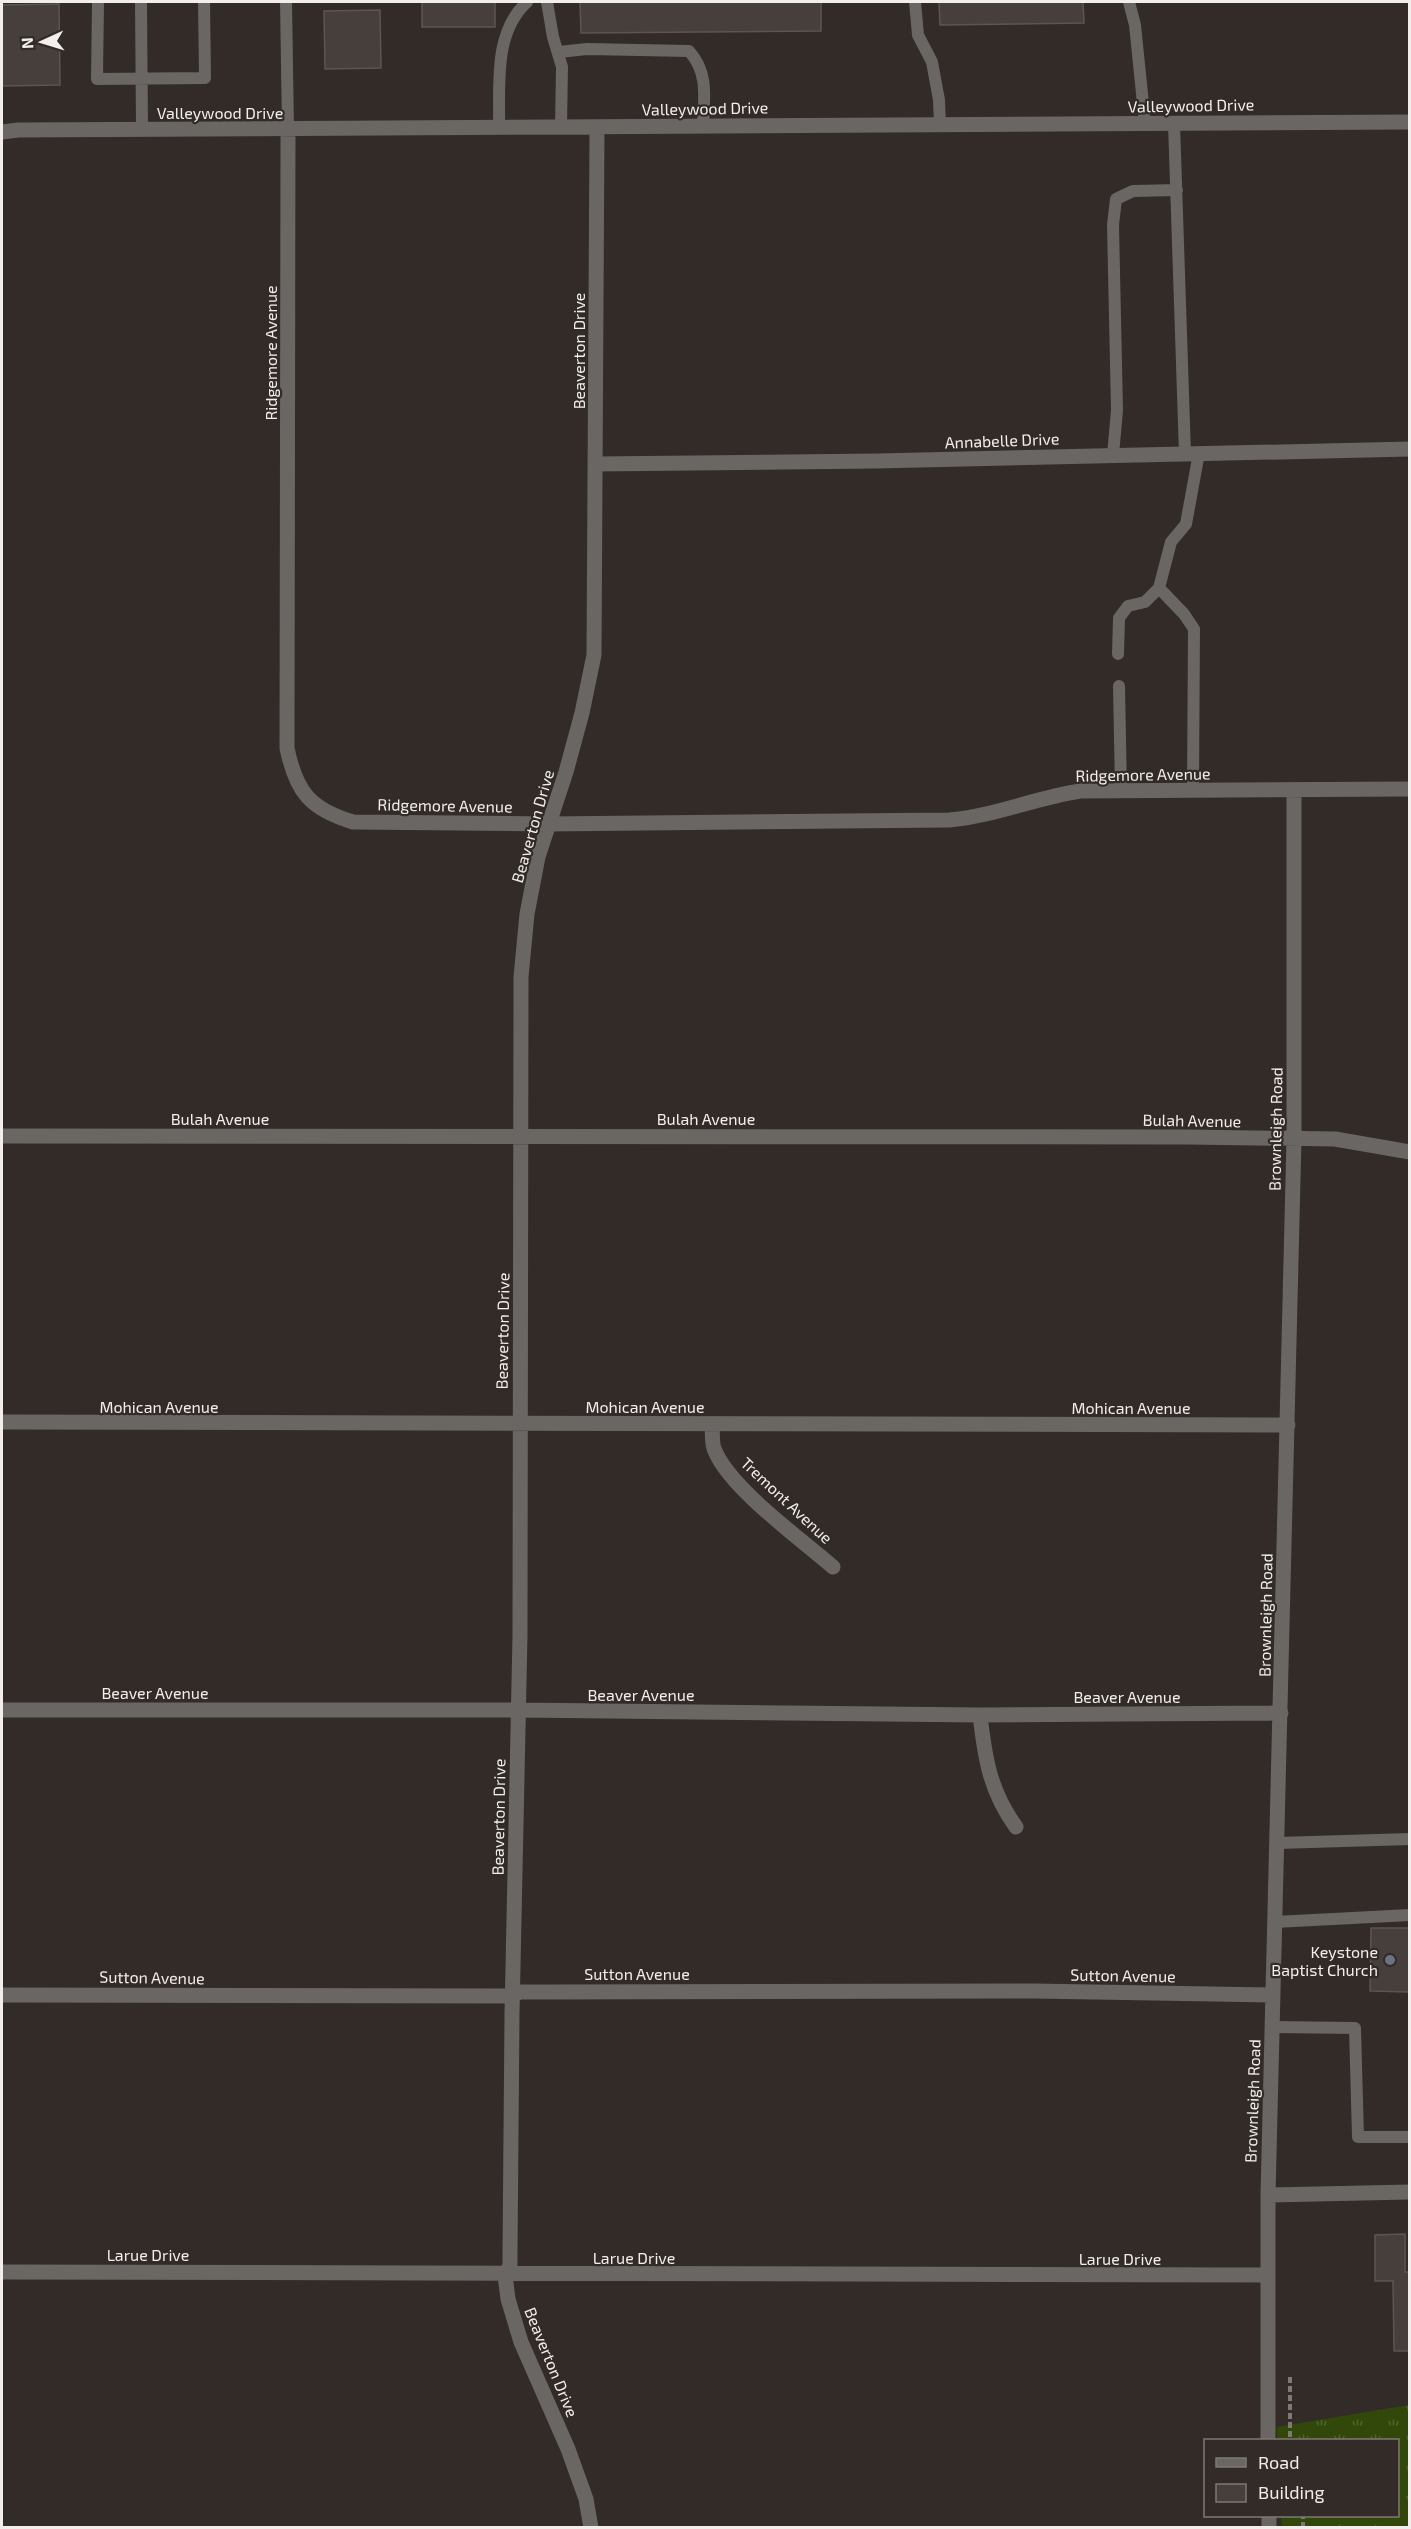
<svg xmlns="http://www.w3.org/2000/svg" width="1411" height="2529" font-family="'Exo 2',sans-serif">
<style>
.grass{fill:url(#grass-tufts)}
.building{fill:#473f3b;stroke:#5d5551;stroke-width:1.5}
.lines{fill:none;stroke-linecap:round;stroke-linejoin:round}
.path{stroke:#7f7975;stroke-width:4;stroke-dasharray:6 3;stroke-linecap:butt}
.lane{stroke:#696663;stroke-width:12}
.street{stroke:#696663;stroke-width:15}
.worship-dot{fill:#6b7280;stroke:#322b27;stroke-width:2}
.labels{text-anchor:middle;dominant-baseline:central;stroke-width:4.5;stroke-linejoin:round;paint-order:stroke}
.street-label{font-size:16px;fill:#f2eeeb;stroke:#322b27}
.poi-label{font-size:16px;fill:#f2eeeb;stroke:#322b27;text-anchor:end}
</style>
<defs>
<pattern id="grass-tufts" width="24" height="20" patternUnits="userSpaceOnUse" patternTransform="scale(1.5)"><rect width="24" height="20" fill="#32480b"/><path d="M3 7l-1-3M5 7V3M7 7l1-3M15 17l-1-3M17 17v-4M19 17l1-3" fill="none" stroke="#50632f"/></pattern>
</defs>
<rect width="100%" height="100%" fill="#322b27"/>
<path class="grass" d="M1409,2405V2527H1282L1281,2516H1398V2440H1277V2427Z"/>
<path class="building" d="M422,2H495V27H422Z
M580,2H821V31L581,33Z
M939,2H1083L1084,23L940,25Z
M59,4L60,85L2,86V5Z
M380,10L381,68L325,69L324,11Z
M1371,1928H1410V1992L1370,1991Z
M1405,2234V2272H1410V2351H1394L1393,2281H1375V2235Z"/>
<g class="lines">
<path class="path" d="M1290,2377V2440
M1303,2528V2516"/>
<path class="lane" d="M98,2L97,79L205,78L204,2
M141,2L142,129
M286,2L288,130
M547,2L553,37L562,67L561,128
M915,2L918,35L932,62L939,100L940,125
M1129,2L1135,25L1145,123
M559,52L587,49L689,51C709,73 704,98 703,126
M1174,123L1185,454
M499,128C500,85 493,33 527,2
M1113,455L1117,410L1113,225L1116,199L1133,191L1177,190
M1159,588L1184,614L1194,629L1193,790
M1118,654L1119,618L1128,606L1145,602L1159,588L1171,542L1186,524L1199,453
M1119,686L1121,791
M1278,1843L1410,1839
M1275,1922L1410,1915
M1272,2027L1355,2028L1358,2137H1410"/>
<path class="street" d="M288,130L287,748C296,792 310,809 353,822L548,824L949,820C994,816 1035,798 1080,791L1410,789
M2,132L18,130L1410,122
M596,464L877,461L1410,449
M2,1136L1187,1137L1335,1139L1410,1152
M2,1422L1288,1425
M712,1424C713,1432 711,1444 715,1451C731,1489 801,1539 833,1567
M2,1710H517L980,1715L1281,1713
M980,1715C985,1759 990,1791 1016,1827
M2,1995L513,1996L519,1992H550L1034,1991L1273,1995
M1268,2195L1410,2192
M2,2272L1267,2275
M1268,2440V2195L1294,1139V790
M1269,2516V2528
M591,2528L586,2499L568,2449L521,2342L508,2299L505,2275L510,2266V2255L512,2014L520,1635L521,977L527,914L538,857L566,772L582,713L594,655L597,128"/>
</g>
<circle class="worship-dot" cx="1390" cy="1960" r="6"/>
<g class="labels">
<g class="street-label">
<text transform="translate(1191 105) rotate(-1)">Valleywood Drive</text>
<text transform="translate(705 108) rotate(-1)">Valleywood Drive</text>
<text x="220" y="112">Valleywood Drive</text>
<text transform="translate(578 351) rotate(-90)">Beaverton Drive</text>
<text transform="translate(270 353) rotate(-90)">Ridgemore Avenue</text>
<text transform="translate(1002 440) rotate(-2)">Annabelle Drive</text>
<text transform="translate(1143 774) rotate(-1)">Ridgemore Avenue</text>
<text transform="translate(445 805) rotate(1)">Ridgemore Avenue</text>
<text transform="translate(532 826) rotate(-74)">Beaverton Drive</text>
<text x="220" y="1118">Bulah Avenue</text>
<text x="706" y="1118">Bulah Avenue</text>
<text transform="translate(1192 1120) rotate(1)">Bulah Avenue</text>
<text transform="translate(1275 1129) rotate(-89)">Brownleigh Road</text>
<text transform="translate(502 1331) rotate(-89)">Beaverton Drive</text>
<text x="159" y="1406">Mohican Avenue</text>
<text x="645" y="1406">Mohican Avenue</text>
<text x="1131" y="1407">Mohican Avenue</text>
<text transform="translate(787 1500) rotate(43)">Tremont Avenue</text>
<text transform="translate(1265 1615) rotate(-89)">Brownleigh Road</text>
<text x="155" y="1692">Beaver Avenue</text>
<text x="641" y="1694">Beaver Avenue</text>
<text x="1127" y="1696">Beaver Avenue</text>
<text transform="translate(498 1817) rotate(-89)">Beaverton Drive</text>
<text x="637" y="1973">Sutton Avenue</text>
<text transform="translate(1123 1975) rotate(1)">Sutton Avenue</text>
<text transform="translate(152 1977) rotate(1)">Sutton Avenue</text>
<text transform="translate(1252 2101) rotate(-88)">Brownleigh Road</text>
<text x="148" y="2254">Larue Drive</text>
<text x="634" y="2257">Larue Drive</text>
<text x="1120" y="2258">Larue Drive</text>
<text transform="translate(552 2362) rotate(68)">Beaverton Drive</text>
</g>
<g class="poi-label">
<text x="1378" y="1951">Keystone<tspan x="1378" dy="18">Baptist Church</tspan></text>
</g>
</g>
<rect width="1411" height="2529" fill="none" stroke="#f2eeeb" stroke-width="6"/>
<rect x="1204" y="2439" width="195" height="78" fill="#322b27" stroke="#7f7975" stroke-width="1.5"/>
<rect x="1216" y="2458" width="30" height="9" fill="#696663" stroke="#7f7975" stroke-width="1.5"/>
<text x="1258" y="2469" font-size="18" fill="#f2eeeb">Road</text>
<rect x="1216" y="2484" width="30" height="18" fill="#473f3b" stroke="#7f7975" stroke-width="1.5"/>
<text x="1258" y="2499" font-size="18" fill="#f2eeeb">Building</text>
<g transform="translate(42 42) rotate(266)" stroke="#322b27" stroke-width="4.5" paint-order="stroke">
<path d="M0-4.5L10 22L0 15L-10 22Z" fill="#f2eeeb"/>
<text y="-9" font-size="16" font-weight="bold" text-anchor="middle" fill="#f2eeeb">N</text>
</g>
</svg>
